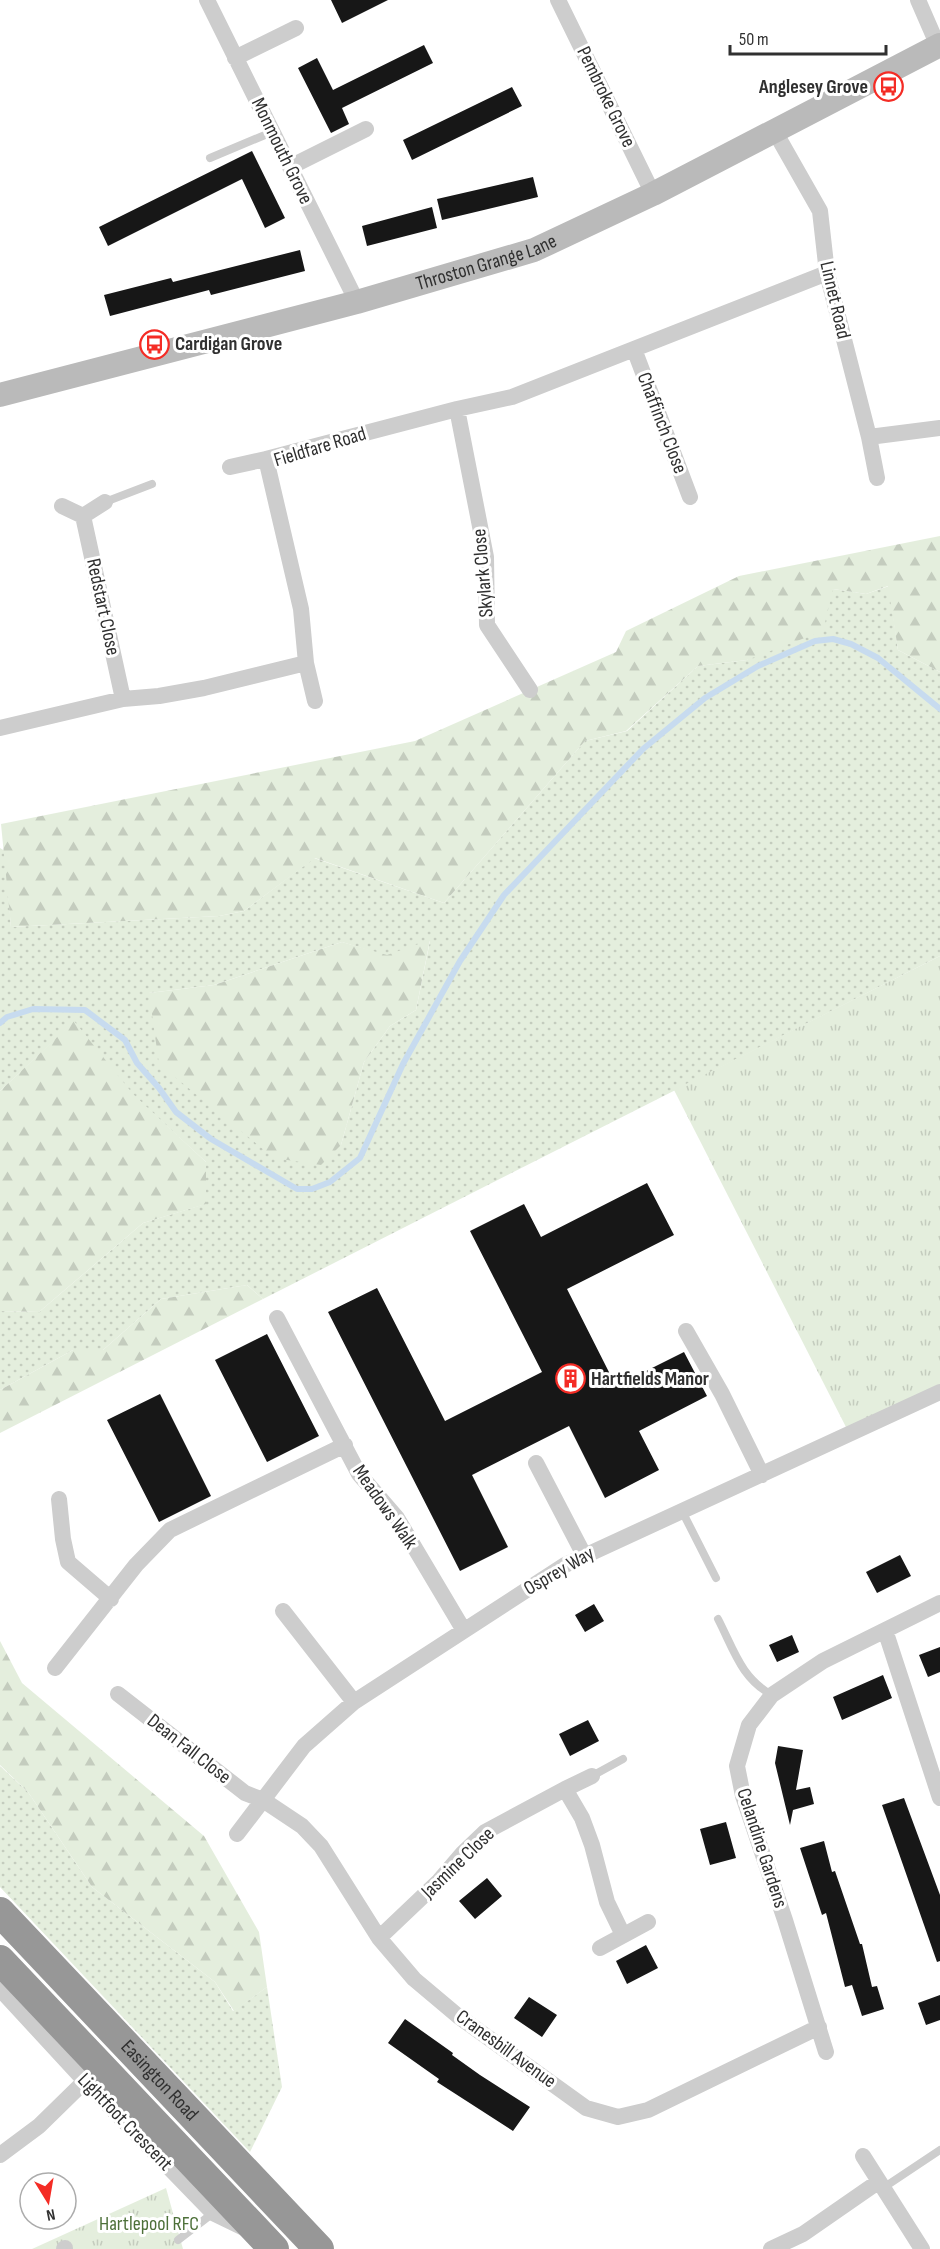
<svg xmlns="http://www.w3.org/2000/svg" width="940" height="2249" font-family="'Sofia Sans Condensed',sans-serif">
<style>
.grass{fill:url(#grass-dots);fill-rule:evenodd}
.forest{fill:url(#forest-firs)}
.park{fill:url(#park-tufts)}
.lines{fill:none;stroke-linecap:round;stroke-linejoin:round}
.stream{stroke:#c7dbef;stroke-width:6}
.building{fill:#171717}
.lane{stroke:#cdcdcd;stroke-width:8}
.street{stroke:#cdcdcd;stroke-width:16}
.secondary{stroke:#bababa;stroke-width:24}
.highway{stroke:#979797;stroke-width:30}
.labels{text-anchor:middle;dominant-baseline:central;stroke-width:6;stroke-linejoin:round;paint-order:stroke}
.poi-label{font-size:20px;font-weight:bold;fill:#303030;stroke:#fff;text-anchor:start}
.street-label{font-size:20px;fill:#303030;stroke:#fff}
.park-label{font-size:20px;fill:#4d7039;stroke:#fff}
</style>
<defs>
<pattern id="grass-dots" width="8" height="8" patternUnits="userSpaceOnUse" patternTransform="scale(1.5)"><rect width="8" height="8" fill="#e4eedd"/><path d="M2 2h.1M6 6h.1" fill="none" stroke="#c4ccbe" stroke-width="1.8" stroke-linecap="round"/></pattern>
<pattern id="forest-firs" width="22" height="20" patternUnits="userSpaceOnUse" patternTransform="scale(1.5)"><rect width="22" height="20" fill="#e4eedd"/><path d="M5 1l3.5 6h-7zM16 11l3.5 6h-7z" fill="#c4ccbe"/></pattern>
<pattern id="park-tufts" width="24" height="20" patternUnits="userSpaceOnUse" patternTransform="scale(1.5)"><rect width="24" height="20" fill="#e4eedd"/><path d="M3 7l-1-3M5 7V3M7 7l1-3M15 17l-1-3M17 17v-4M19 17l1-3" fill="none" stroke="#c4ccbe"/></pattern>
</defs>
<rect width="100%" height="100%" fill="#fff"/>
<path class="grass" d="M889,586L898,650L940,672V956L263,1299L247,1285L161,1299L103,1350H73L0,1390V1311L39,1312L143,1223L205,1204L206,1162L132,1094L74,1022L0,1091V848L5,851L11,927L219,916L244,911L314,858L444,903L585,741L627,731L698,666L747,660L833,589L866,594ZM430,941L416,1010L390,1026L364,1062L341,1145L149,993L214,985L342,942L387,956Z
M0,1766L28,1792L92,1887L215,1982L233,2011L267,1987L282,2087L250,2152L0,1887Z"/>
<path class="forest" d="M940,536V672L898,650L888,586L866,594L833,589L823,631L747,660L698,666L626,731L585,741L444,903L315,858L244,911L219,916L11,927L1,824L415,741L616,652L626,631L739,576Z
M430,940L416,1010L390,1026L364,1062L341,1145L321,1165L274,1158L159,1064L149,993L214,985L342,942L387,955Z
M74,1021L133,1094L206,1162V1204L143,1223L39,1312L0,1311V1091Z
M247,1285L263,1299L0,1433V1390L73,1350H103L161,1299Z
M0,1641L22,1683L204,1836L259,1932L267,1987L234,2011L215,1982L92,1887L28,1792L0,1765Z"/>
<path class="park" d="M940,956V1385L847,1429L674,1090Z
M166,2188L183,2249H32Z"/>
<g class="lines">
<path class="stream" d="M0,1023L7,1017L33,1009L85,1010L125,1040L137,1063L159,1088L176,1112L211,1139L297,1189H312L330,1182L360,1158L403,1064L460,961L504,895L643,749L705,698L758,666L815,641L833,639L851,644L878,658L940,709"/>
</g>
<path class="building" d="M331,0H388L342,23Z
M424,45L433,63L342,108L349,124L331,133L298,68L317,58L333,90Z
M512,87L522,106L412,160L403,140Z
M252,151L285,218L265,228L242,179L108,246L99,227Z
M533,177L538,197L442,220L437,199Z
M432,207L437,228L367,246L362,226Z
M300,250L305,271L211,295L209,290L110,316L104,295L171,278L173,282Z
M647,1183L674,1235L567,1289L616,1386L684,1352L707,1396L639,1431L659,1470L605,1498L569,1426L472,1475L508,1547L460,1571L328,1312L377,1288L445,1421L542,1372L470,1231L524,1204L541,1237Z
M267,1334L319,1436L267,1462L215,1360Z
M160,1394L211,1496L159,1522L107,1420Z
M900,1555L911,1576L877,1593L866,1572Z
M594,1604L604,1621L585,1632L575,1615Z
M792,1635L799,1652L777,1662L769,1645Z
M940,1647V1672L928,1677L919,1655Z
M883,1675L892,1698L842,1720L833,1697Z
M588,1720L599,1741L570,1756L559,1734Z
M778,1746L803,1750L796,1790L810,1787L814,1804L793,1810L790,1825L775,1763Z
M904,1798L940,1895V1961L937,1962L882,1805Z
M726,1822L736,1858L710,1865L700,1829Z
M824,1841L832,1872L835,1871L860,1944H862L872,1987L877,1986L884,2009L862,2016L852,1985L845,1987L826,1913L822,1915L800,1848Z
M487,1878L502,1896L475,1919L459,1901Z
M646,1945L658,1968L627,1984L616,1961Z
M940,1995V2020L926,2025L918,2003Z
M529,1997L557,2015L542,2037L514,2018Z
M405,2019L453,2053L452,2055L480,2075L530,2107L513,2131L437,2082L439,2079L388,2043Z"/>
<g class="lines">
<path class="lane" d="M210,158L272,132
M105,502L152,484
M682,1511L716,1578
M718,1619C734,1650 741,1678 772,1695
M592,1776L623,1759
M883,2188L940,2150
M178,2240L213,2213"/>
<path class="street" d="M207,0L357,302
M558,0L653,194
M918,0L938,46
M235,58L296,28
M774,130L820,211L827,273L869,437L877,478
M290,167L366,129
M634,349L690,497
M457,409L486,557L487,625L530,690
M869,437L940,428
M230,467L266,459
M62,506L83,516L105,502
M83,516L123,699
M306,663L315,701
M0,728L123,699L159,696L204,688L306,663L301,609L266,459L457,409L512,397L827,273
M277,1318L359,1474L397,1518L463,1629
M686,1331L722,1394L762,1475
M536,1463L584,1555
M59,1499L63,1539L68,1562L111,1599
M283,1611L354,1702
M885,1630L940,1798
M55,1668L136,1565L170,1530L345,1445
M118,1694L245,1793L263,1800L302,1826L321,1846L379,1938L414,1979L458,2016L586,2108L618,2117L648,2110L819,2027
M565,1789L592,1776
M237,1834L304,1746L354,1702L565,1565L940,1392
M379,1938L439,1881L463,1853L485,1832L565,1789L582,1818L592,1845L607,1902L623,1935
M600,1948L648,1922
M0,1989L85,2081L213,2213L244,2228
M826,2052L785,1920L743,1796L737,1766L749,1725L772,1695L823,1661L940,1603
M0,2155L39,2126L85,2081
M863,2156L922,2249
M64,2249L65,2248
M771,2249L803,2234L878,2182"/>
<path class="secondary" id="s1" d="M0,395L357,302L534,250L653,194L940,45"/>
<g class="highway">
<path id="s2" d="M0,1912L319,2249"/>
<path d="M0,1960L274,2249"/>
</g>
</g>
<defs>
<symbol id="bus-ring" viewBox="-11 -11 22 22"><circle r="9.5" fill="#fff" stroke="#f42c25" stroke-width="1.5"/><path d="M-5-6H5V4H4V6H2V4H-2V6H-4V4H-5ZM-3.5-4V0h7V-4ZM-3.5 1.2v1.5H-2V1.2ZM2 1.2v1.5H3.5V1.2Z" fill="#f42c25"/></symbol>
<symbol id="building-ring" viewBox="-11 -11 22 22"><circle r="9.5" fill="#fff" stroke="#f42c25" stroke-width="1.5"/><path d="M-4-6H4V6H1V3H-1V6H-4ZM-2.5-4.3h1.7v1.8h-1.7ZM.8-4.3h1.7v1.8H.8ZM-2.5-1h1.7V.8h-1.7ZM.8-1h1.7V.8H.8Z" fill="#f42c25"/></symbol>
</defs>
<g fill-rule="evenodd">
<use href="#bus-ring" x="872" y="70" width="33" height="33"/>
<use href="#bus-ring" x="138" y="328" width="33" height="33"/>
<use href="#building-ring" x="554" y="1362" width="33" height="33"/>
</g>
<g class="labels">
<g class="poi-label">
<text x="868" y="87" text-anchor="end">Anglesey Grove</text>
<text x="175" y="344">Cardigan Grove</text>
<text x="591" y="1379">Hartfields Manor</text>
</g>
<g class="street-label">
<text transform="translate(606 97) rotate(64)">Pembroke Grove</text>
<text transform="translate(282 151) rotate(64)">Monmouth Grove</text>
<text stroke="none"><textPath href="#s1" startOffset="504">Throston Grange Lane</textPath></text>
<text transform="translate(835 300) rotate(77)">Linnet Road</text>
<text transform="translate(662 423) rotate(69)">Chaffinch Close</text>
<text transform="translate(320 447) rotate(-17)">Fieldfare Road</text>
<text transform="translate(483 573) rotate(-95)">Skylark Close</text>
<text transform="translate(103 607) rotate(78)">Redstart Close</text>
<text transform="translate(385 1507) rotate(55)">Meadows Walk</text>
<text transform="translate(559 1571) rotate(-30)">Osprey Way</text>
<text transform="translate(189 1749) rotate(38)">Dean Fall Close</text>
<text transform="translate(762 1848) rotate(72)">Celandine Gardens</text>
<text transform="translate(458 1863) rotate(-44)">Jasmine Close</text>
<text transform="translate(506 2049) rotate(36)">Cranesbill Avenue</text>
<text stroke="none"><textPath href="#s2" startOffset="232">Easington Road</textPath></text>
<text transform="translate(125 2122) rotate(46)">Lightfoot Crescent</text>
</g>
<g class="park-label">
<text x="149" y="2224">Hartlepool RFC</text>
</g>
</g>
<g transform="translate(48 2201) rotate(169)"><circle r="28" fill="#ffffff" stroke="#acacac" stroke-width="1.5"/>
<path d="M0-4.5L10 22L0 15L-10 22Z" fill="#f42c25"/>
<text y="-9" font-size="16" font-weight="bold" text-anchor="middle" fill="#303030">N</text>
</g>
<path d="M730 45v9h156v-9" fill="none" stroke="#303030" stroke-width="3"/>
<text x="739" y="45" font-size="18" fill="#303030" stroke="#ffffff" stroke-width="4.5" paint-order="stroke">50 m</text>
</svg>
